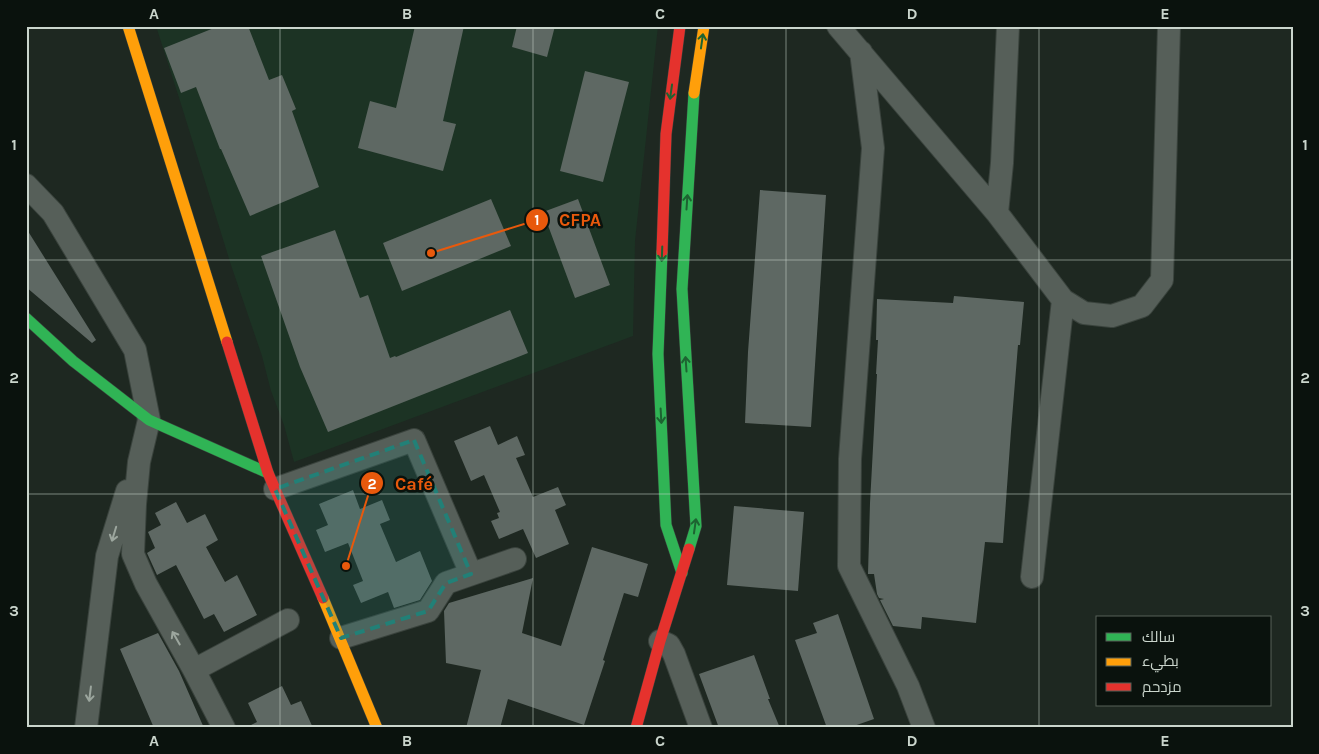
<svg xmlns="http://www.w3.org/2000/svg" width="1319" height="754" font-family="Karla,Cairo,sans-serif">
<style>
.built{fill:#1c3324}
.building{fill:#5e6863}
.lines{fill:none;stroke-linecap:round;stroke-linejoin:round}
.street-casing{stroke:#3a433d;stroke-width:24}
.fast-casing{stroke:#3a433d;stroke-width:12}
.slow-casing{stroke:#3a433d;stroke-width:12}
.jam-casing{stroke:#3a433d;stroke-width:12}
.street{stroke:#565f59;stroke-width:22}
.fast{stroke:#30b455;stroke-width:11}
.slow{stroke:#ff9f0a;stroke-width:11}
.jam{stroke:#e5322d;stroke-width:11}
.oneway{stroke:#1d6331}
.oneway2{stroke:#9ca69e}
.marked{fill:#228077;fill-opacity:0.2;stroke:#228077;stroke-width:4;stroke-dasharray:10 6;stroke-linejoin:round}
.grid{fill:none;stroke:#cad5cc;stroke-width:1;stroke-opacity:0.55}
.leader{fill:none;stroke:#e8590c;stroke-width:2}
.callout-dot{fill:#e8590c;stroke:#0a120d;stroke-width:2}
.mark-label{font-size:15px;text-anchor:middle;font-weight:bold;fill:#fff}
.callout-label{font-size:18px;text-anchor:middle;font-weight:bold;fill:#e8590c;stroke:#0a120d;stroke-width:5;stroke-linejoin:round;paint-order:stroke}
.neatline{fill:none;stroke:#cad5cc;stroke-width:2}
.grid-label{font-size:16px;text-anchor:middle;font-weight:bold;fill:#cad5cc}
</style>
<rect width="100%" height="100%" fill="#1e2821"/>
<path class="built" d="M156,26H658L635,241L633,336L294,462L284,425L271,391L262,356L231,265L181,104Z"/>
<path class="building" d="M219,26H248L269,80L282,75L296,109L292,111L319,187L250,216L221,149H220L196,87L181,93L164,48Z
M415,26H464L443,121L456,124L443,171L358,148L370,101L396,108Z
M517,26H555L547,57L512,47Z
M585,71L629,82L603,182L560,171Z
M760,190L826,195L811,427L745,423L748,352Z
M491,199L511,246L402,291L383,243Z
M578,199L610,285L575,298L543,212Z
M26,228L96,340L92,343L26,287Z
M335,230L360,298L368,295L390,358L395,356L396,357L510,310L528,353L328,432L300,367L261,256Z
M954,296L1024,302L1020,345H1018L1011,431L1003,543L985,542L976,623L922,617L921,629L893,626L880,600L884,599L879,598L877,594L874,574H868L870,503L877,374H876L878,340H876L877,299L953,303Z
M490,426L498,445L517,436L525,455L516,458L533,497L558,487L566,505L555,510L569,544L536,558L523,529L499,539L491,521L499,518L497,513L500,512L484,475L471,481L454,441Z
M353,490L360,509L382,500L390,520L380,524L396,562L420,551L432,581L420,600L394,608L388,592L361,603L353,585L363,581L348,543L325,552L316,530L328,525L319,504Z
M176,502L187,523L205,514L218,540L206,547L225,582L237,575L257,615L224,632L214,614L204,619L176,565L157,575L147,553L155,548L148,532L161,525L155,513Z
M734,506L804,512L798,591L727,585Z
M592,547L648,564L638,597L624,593L603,660L605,661L584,725L508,699L500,728H466L481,670L446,663L444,611L449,603L533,578L522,633L561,646Z
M838,614L874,719L848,728H827L795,640L817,633L813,623Z
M158,633L179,671L204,728H154L120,649Z
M754,655L770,699H768L780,728H719L699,674Z
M282,686L291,705L301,701L313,728H245L257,722L248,703Z"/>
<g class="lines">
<defs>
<path id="street" d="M838,26L997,213L1063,300L1084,313L1112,316L1142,306L1162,280L1169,26
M861,52L873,148L850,459L849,566L908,686L924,728
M26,185L53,213L135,350L149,420L139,462L135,504L133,554L146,584L194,670L224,728
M997,213L1002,163L1008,26
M275,489L414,440L471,574
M1032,577L1063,300
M341,638L428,611L446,583L515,559
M660,641L669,645L674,654L701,728
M194,670L288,620
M86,728L107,556L127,491"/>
<path id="fast" d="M662,252L658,354L666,525L682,573
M26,318L73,361L149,420L268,473
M689,549L696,526L682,289L694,93"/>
<path id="slow" d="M128,26L227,342
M694,93L704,26
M323,598L377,728"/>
<path id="jam" d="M662,252L666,134L680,26
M227,342L268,473L323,598
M636,728L660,641L689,549"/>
</defs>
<use href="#street" class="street-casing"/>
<use href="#fast" class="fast-casing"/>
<use href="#slow" class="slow-casing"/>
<use href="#jam" class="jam-casing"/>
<use href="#street" class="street"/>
<use href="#fast" class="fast"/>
<use href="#slow" class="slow"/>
<use href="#jam" class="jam"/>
</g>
<defs><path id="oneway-shaft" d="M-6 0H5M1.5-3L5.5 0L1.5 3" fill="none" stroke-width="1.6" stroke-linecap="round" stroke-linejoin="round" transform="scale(1.25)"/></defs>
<g class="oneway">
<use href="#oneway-shaft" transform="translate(702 41) rotate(-82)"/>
<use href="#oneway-shaft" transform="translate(671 92) rotate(98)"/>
<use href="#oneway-shaft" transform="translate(687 202) rotate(-86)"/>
<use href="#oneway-shaft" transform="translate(662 254) rotate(92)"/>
<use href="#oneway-shaft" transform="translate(686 364) rotate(-94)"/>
<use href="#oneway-shaft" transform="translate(661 416) rotate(87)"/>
<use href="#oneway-shaft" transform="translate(695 526) rotate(-82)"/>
</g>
<g class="oneway2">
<use href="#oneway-shaft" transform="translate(114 534) rotate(107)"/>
<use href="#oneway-shaft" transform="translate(176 638) rotate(-120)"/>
<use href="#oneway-shaft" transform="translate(90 694) rotate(97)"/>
</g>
<path class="marked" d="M414,440L471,574L446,583L428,611L341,638L275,489Z"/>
<path class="grid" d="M280,26V728M533,26V728M786,26V728M1039,26V728M26,260H1293M26,494H1293"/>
<path class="leader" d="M431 253L537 220M346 566L372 483"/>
<g class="callout-dot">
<circle cx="431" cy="253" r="5"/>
<circle cx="346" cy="566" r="5"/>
<circle cx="537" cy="220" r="12"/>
<circle cx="372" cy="483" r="12"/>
</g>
<g class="mark-label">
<text x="537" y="225">1</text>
<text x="372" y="489">2</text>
</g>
<g class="callout-label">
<text x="580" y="226">CFPA</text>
<text x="414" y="490">Café</text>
</g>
<rect width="1319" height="754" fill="none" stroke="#0a120d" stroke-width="55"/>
<rect x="1096" y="616" width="175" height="90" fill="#0a120d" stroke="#576059"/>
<rect x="1106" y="633" width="25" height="8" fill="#30b455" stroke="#576059"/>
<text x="1142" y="642" font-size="15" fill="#cad5cc">سالك</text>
<rect x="1106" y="658" width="25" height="8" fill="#ff9f0a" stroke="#576059"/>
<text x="1142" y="666" font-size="15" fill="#cad5cc">بطيء</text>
<rect x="1106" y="683" width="25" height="8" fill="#e5322d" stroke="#576059"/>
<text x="1142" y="692" font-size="15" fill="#cad5cc">مزدحم</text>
<rect x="28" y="28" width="1264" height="698" class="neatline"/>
<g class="grid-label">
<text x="154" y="19">A</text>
<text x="407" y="19">B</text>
<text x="660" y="19">C</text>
<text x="912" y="19">D</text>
<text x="1165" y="19">E</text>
<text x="14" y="150">1</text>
<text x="1305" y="150">1</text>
<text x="14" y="383">2</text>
<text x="1305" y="383">2</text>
<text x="14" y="616">3</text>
<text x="1305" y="616">3</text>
<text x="154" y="746">A</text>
<text x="407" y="746">B</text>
<text x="660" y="746">C</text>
<text x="912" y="746">D</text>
<text x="1165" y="746">E</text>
</g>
</svg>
